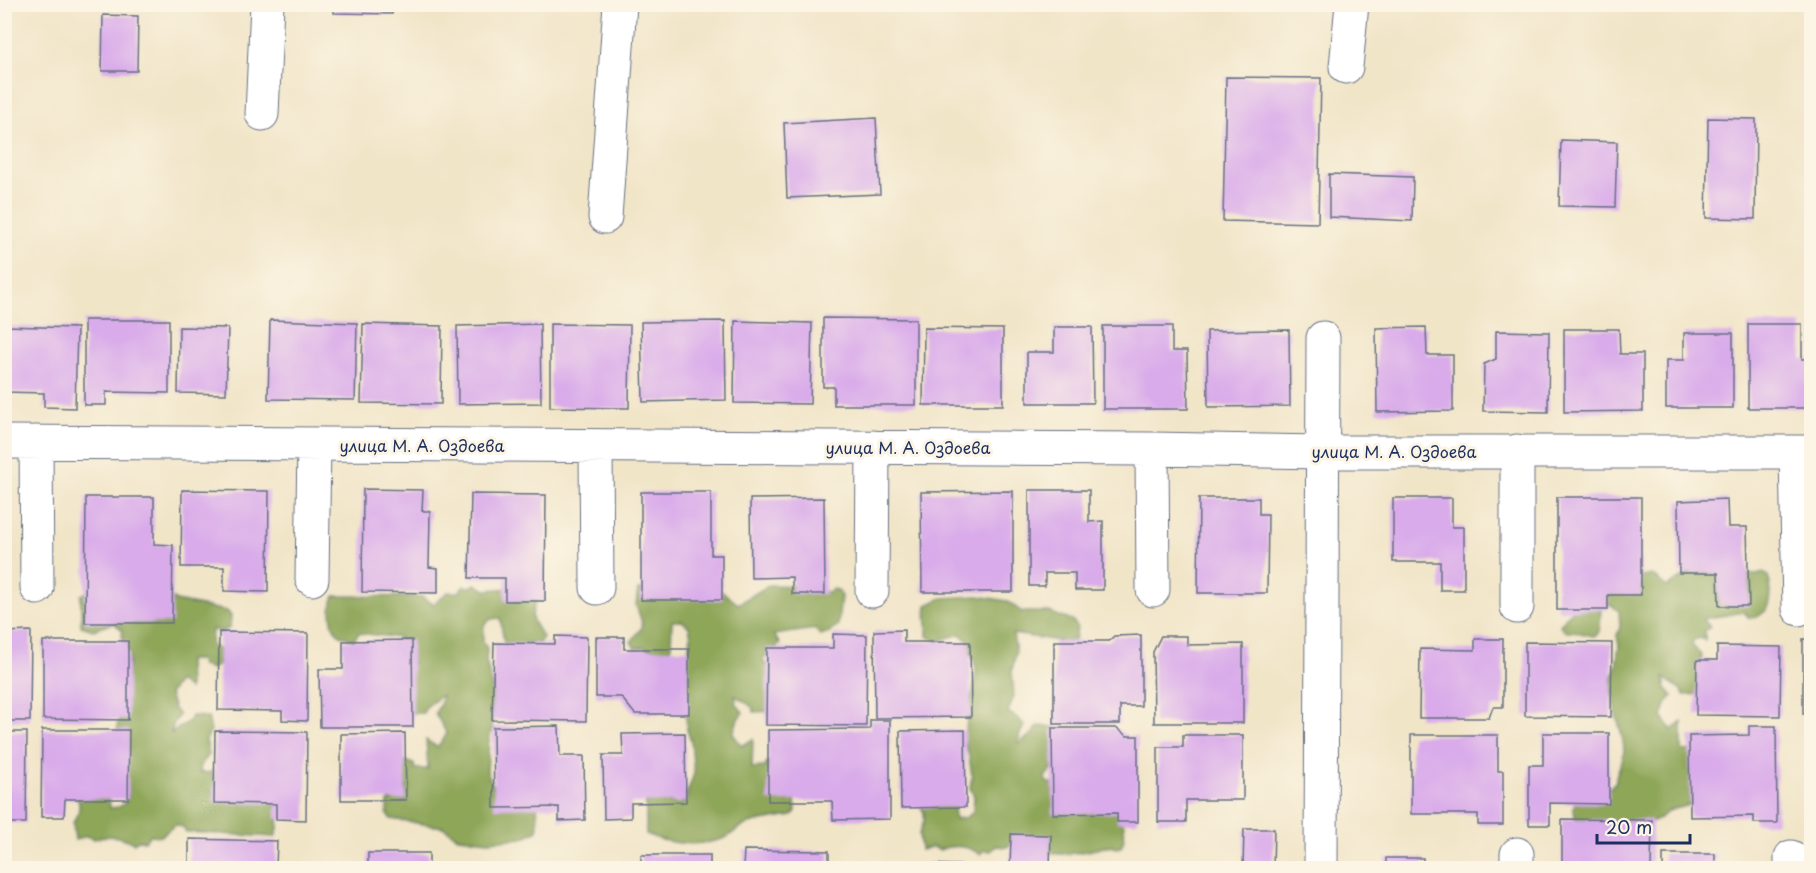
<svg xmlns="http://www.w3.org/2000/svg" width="1816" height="873" font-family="'Playpen Sans',sans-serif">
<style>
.forest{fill:#8ea658;stroke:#546a5b;stroke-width:1.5}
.building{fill:#d9abea}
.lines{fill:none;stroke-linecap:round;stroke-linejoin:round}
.minor-casing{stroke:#666f83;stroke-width:35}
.minor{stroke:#fff;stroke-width:33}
.labels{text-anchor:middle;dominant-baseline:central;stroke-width:6;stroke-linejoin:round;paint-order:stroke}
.street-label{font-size:16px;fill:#1b2f5e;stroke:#fcf5e5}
</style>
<rect width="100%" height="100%" fill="#fcf5e5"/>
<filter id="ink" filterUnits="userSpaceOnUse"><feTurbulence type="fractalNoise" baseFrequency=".0167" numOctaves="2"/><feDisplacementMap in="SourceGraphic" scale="12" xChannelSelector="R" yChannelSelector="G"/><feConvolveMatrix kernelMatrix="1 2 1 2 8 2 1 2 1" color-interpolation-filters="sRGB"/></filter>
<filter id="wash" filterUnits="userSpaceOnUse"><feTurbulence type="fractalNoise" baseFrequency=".008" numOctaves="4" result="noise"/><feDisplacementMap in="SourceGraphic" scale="24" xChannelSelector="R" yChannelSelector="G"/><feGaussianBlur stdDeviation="1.35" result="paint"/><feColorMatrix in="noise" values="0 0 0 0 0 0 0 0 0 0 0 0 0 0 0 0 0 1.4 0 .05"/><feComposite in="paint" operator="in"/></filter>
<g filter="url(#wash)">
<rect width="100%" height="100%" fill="#f1e5c8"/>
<path class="forest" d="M1698,568L1728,569L1758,575L1761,573L1767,574C1771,582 1773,600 1767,609C1763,614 1755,617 1749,618L1744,612L1703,619L1710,627L1705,631V640L1700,638L1693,640L1692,645L1702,656L1699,671L1702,694L1684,695L1681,690L1664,678L1666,688L1673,696L1667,702L1662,717L1672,730L1682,722V751L1694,750L1698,803L1671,810L1655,821L1626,826L1590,825L1575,818L1574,808L1576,799L1609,789L1616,781C1615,772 1621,767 1623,758C1626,745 1620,728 1616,715C1613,704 1616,699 1610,687L1616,666L1619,646L1617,635L1620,627L1619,611L1611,605L1601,604L1600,630L1596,636C1585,636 1575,629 1565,631L1560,625L1571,611L1570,603L1636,571L1642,577L1652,575L1667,587Z
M475,584L486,590L510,588L536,601C529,620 532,621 543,637L539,643L532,642L508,649L504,643L500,618L491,619L484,625L483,641L487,649L486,661L496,701L492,712V728L489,738L487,772L495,790L537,799L538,830L523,838L488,841L458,837L443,827L391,819L387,814L388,802L397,798L405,801L406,786L396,779L405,761L414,764L415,769H428L426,740L437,747L447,734L435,713L440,705L442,695L426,707L423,713H405L403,675L413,663L411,658L399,641L400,638L359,633L354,640C348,638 339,636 336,631C330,622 330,605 334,596L423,597L427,601L434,604L448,592H459L464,586L471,587Z
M769,585L799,586L829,592L832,589L838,590L841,596L838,625L828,633L820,635L815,629L774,635L780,644L776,647V657L771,654L764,656L763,661L772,673V711L754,712L752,707L735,695L737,705L743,712L738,719L733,734L742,746L753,739L752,768L765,767L767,762L775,759L795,799L796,811L792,816C776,819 756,820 741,827C735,830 731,836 725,838C701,847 669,845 646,834V803L657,799L679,805L687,798V793L694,774L691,741L687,730L686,715L681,704L688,673V651L691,637L689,627L682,621H672L671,646L667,653L643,647L635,648L631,642L642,627L641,619L636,606L638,590L723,592L738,604Z
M96,587L161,590L176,601L227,611L231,616L230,628L220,632L212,629L211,644L220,651L219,665L210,669L202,666L200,660H188L189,689L178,681L169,694L174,709L179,715L174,723L171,733L189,721L191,716L208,717L211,731L206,740L209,755L200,766V772L208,773L212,771L213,780L217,784L211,792L275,802C278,813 281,826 275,837L186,832L183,827L175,825L161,836L150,835L145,841L138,840L134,843C122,836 107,834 94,839L86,836L75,840L73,823L79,810V802L68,787L108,783L110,808L119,807L127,801L128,792L117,725L123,714L130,654L122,636V630L114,623L93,630L81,626C82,615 80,606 81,595Z
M978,596L1007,601L1022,612H1049L1073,621L1077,627L1075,639L1066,642L1013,634L1016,652L1012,671L1014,696L1008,712L1020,720L1025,726L1020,733L1018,744L1035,732L1037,726L1054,727L1057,742L1052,750L1055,765L1045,777L1046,782L1054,784L1121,812C1124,824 1127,836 1121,847L1115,848L1112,845C1096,849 1068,857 1051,853C1041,850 1029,842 1017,838L1007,847L996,846L991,851L984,850L980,854C968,846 953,844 939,850L932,847L921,850L919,834L924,821V812L914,798L953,793L955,819L965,818L973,812L974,796L970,788L972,776L969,757L963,735C969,724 966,718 969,707C972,694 978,677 975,664C973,655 967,650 968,641L960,634L938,641L927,636C928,625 925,616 927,605L942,598Z"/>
<g id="blocks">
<path class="building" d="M334,4H393L392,14L334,13Z
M103,15L138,16L137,71H102Z
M1226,77L1321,78L1318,223L1223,221Z
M876,118L880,194L787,198L784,123Z
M1708,118L1756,119L1755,219L1706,218Z
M1561,140L1617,142L1615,207L1559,206Z
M1329,174L1413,177L1412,221L1329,217Z
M823,318L916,319V405H834V387H823Z
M84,320H169V393L106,392V405H84Z
M270,320L357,323L355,400L268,399Z
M725,321L726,400L643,402L641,322Z
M735,321L812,323L810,404L734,403Z
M363,324L442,326L441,404L361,403Z
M540,324L541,403L458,404L457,326Z
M550,324L630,325L629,408L550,407Z
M1748,324H1802V359H1812V408H1748Z
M4,326L77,328L75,408L44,407V393L4,392Z
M1103,326H1172V351H1187L1188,409H1103Z
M179,327L228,328L226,394L178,393Z
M1054,327H1092L1093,403H1027V352H1054Z
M1426,327L1427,355H1453V411L1377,412L1376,328Z
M924,328L1003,329V405H923Z
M1564,329H1619L1620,354H1643V411L1564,412Z
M1289,330L1290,406L1208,407L1207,331Z
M1496,331L1549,332L1548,412L1483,411L1484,364L1496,359Z
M1684,333H1733V408H1666V360H1684Z
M363,489L423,490L422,511H430L429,567L438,568V593L362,592Z
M182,490L269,491L268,592L224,591V567H181Z
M1029,490H1089V522L1103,521V590H1075V573H1045V586H1029Z
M1013,491V592H922L921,492Z
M641,492H711V555H722V600H641Z
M471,494L546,495L545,601H505V578H469Z
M86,497H154V544L173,545L172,623H85Z
M1557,497H1641V595H1608V610H1557Z
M824,498L825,594H792V577L751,578L750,499Z
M1199,498H1259V514H1268L1267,593H1198Z
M1393,498H1452V527H1464V590H1440V562H1393Z
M1727,499L1728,527H1747L1749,606H1719L1718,573H1679L1678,501Z
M904,630V642H970L971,717L875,718L874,631Z
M31,631L30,721H4V632Z
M219,632L308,633L307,721L282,720V711L218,710Z
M833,634L867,635L866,726L766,725L767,648H833Z
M1141,635V706H1120V724H1054V641H1109L1114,636Z
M555,636L587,637L586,721L492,720L494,643L555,644Z
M1161,636H1187V645L1243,644V723H1154L1153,652Z
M596,637H624V649H689V714H635L621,697H596Z
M1475,639H1503V707H1493L1489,718H1419L1420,649L1475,650Z
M1803,639H1812V714H1803Z
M412,640L413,727H320L319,669H343V641Z
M43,641H128V720L43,719Z
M1525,642L1612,643L1611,717L1525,716Z
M1717,646L1781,647L1780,716L1696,715L1697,660H1717Z
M870,720H890V819L833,820L832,801H768V730L870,729Z
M559,726L560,756H584L585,820L559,821V807L494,808L493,727Z
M1749,726H1776L1777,823H1754V816L1690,817L1689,736L1749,735Z
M1052,728H1116L1127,736H1138V822H1117V813L1053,814Z
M42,730H129L128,799H65L64,817H41Z
M965,730L966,807L901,808L900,731Z
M215,731L307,732L306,820L276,819V804L214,803Z
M4,732H27L26,823H4Z
M405,733L406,800H341V734Z
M685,733L686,802L631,803V818L604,819L603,755H623L622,734Z
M1543,733H1609V804L1550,803V825H1529V765H1543Z
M1183,735H1243V800H1186V822H1158V747H1183Z
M1411,735H1498V771H1503V825H1478V814H1411Z
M1809,763H1812V821H1808Z
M1562,819L1652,820L1651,868H1562Z
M1244,829H1274L1273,868H1243Z
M1011,834L1051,835L1050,866L1072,867V868H1010Z
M189,839L277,841L276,868H189Z
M744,850L829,851V868H743Z
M368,853H429V868H368Z
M1663,854H1715V868H1663Z
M641,855H710V868H641Z
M1386,858H1423V868H1386Z
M921,864L998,866V868H921Z"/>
</g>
</g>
<g filter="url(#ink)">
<use href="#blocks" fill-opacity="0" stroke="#666f83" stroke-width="1.5"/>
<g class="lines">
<defs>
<path id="minor" d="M1346,67L1352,4
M262,114L267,4
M605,217L620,4
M4,442L1152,449L1323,452H1812
M36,442L37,588
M596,446L597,588
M1152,449L1153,590
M1517,451V607
M1796,452L1799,609
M312,579L314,444
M872,591L873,447
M1517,854V868
M1791,857V868
M1321,868L1323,338"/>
</defs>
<use href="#minor" class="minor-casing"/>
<use href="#minor" class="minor"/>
</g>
</g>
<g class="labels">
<g class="street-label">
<text x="422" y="445">улица М. А. Оздоева</text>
<text x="908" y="447">улица М. А. Оздоева</text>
<text x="1394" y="451">улица М. А. Оздоева</text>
</g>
</g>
<rect width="1816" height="873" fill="none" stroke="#fcf5e5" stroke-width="24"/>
<path d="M1597 834v9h93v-9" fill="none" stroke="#1b2f5e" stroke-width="3"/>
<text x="1606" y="834" font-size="18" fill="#1b2f5e" stroke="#fcf5e5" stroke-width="4.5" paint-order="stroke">20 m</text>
</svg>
